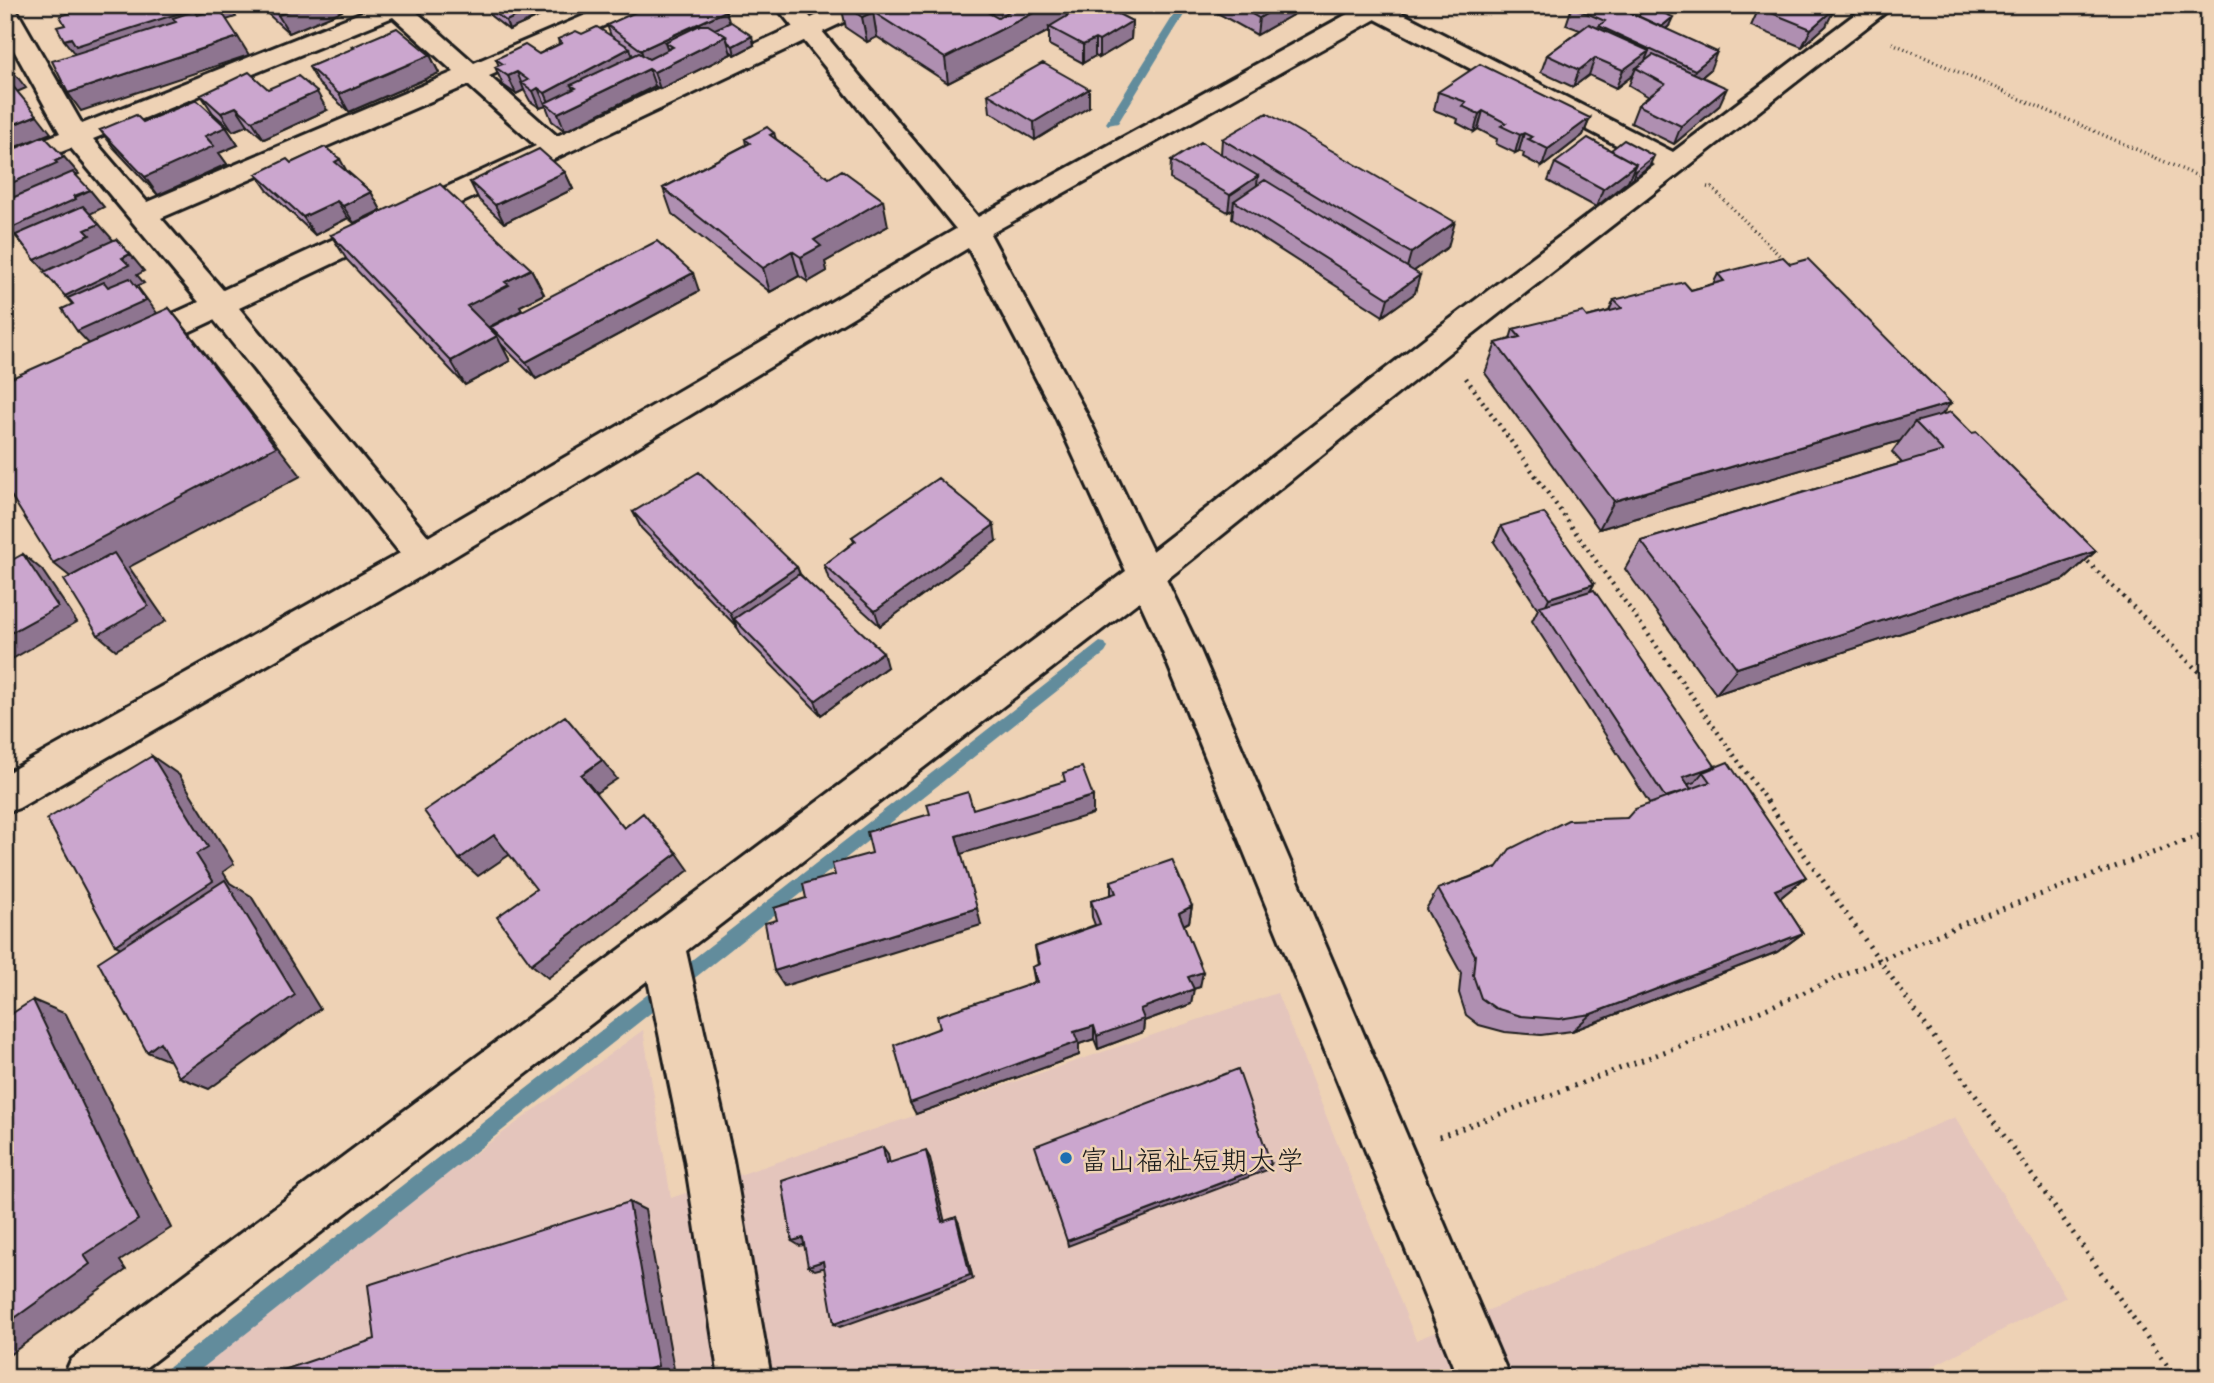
<svg xmlns="http://www.w3.org/2000/svg" width="2214" height="1383" font-family="'Playpen Sans','Klee One',sans-serif">
<style>
.built{fill:#e4c5bc}
.lines{fill:none;stroke-linecap:round;stroke-linejoin:round}
.stream{fill:#628c9c;fill-rule:evenodd}
.street-casing{stroke:#1c1c1c;stroke-width:6}
.secondary-casing{stroke:#1c1c1c;stroke-width:6}
.path-far2{stroke:#1c1c1c;stroke-width:3.5;stroke-dasharray:1 3.5;stroke-linecap:butt}
.path-far1{stroke:#1c1c1c;stroke-width:4.5;stroke-dasharray:2 5;stroke-linecap:butt}
.path{stroke:#1c1c1c;stroke-width:5;stroke-dasharray:2 6;stroke-linecap:butt}
.street{fill:#eed2b5;fill-rule:evenodd}
.secondary{fill:#eed2b5;fill-rule:evenodd}
.wall{fill:#af8fb1;stroke:#1c1c1c;stroke-width:2}
.shaded-wall{fill:#8e7490;stroke:#1c1c1c;stroke-width:2}
.building{fill:#cba6ce;stroke:#1c1c1c;stroke-width:2}
.poi-dot{fill:#1f6fb2;stroke:#eed2b5;stroke-width:2.5}
.labels{text-anchor:middle;dominant-baseline:central;stroke-width:5;stroke-linejoin:round;paint-order:stroke}
.near-poi-label{font-size:28px;fill:#1c1c1c;stroke:#eed2b5;text-anchor:start}
</style>
<rect width="100%" height="100%" fill="#eed2b5"/>
<filter id="ink" filterUnits="userSpaceOnUse"><feTurbulence type="fractalNoise" baseFrequency=".0143" numOctaves="2"/><feDisplacementMap in="SourceGraphic" scale="14" xChannelSelector="R" yChannelSelector="G"/><feConvolveMatrix kernelMatrix="1 2 1 2 8 2 1 2 1" color-interpolation-filters="sRGB"/></filter>
<g filter="url(#ink)">
<path class="built" d="M1277,993L1416,1340L1955,1117L2066,1297L1910,1378H169L643,1030L671,1198Z"/>
<g class="lines">
<path class="stream" d="M1180,5H1190L1118,123L1108,125L1106,123Z
M1100,642L1105,643L1108,648L1105,653L190,1378H162L165,1370Z"/>
<defs>
<path id="street" d="M5,5L14,6L17,11L82,124L380,5H414L412,8L474,63L609,5H643L640,10L489,76L557,136L839,5H872L869,10L239,308L437,547L442,557L437,567L424,571L411,567L214,320L144,353L133,356L122,353L117,345L122,337L199,302L71,148L5,174V155L60,133L5,34ZM393,17L454,72L147,202L93,139ZM468,85L536,146L223,290L161,218Z
M1355,5H1386L1673,152L1867,5H1895L1451,351L1160,585L686,951L733,1160L771,1378H719L685,1160L648,980L132,1378H63L71,1360L1134,565L1429,335L1655,165L1358,10Z"/>
<path id="secondary" d="M775,5H800L978,217L1364,5H1395L1392,10L990,234L1086,413L1200,650L1510,1378H1458L1162,650L1054,413L968,248L437,567L19,808L5,813V774L411,547L956,229Z"/>
</defs>
<use href="#street" class="street-casing"/>
<use href="#secondary" class="secondary-casing"/>
<path class="path-far2" d="M1892,43L2209,181
M1707,187L1712,188L1784,260"/>
<path class="path-far1" d="M1466,378L1768,803
M2083,557L2209,682"/>
<path class="path" d="M1767,802L2176,1378
M1439,1137L1677,1047L1972,920L2209,832"/>
<use href="#street" class="street"/>
<use href="#secondary" class="secondary"/>
</g>
<path class="wall" d="M258,5H339L342,11L289,33Z
M488,5H548L551,11L509,30L491,16L487,7L489,6Z
M841,5H1066L1067,16L1108,5L1104,7L1132,21L1131,39L1099,58L1095,56L1083,63L1049,45V31L948,83L877,37L867,42L846,28Z
M1210,5H1310L1257,35L1210,9Z
M1572,7L1637,16L1669,26L1666,29L1710,70L1702,77L1719,106L1674,144L1631,123L1638,105L1649,97L1629,85L1633,75L1616,88L1589,75L1573,87L1541,72L1547,55L1580,30L1566,25Z
M1759,8L1826,26L1802,47L1751,26Z
M729,23L754,45L735,55L730,51L731,54L660,89L655,86L565,131L552,121L546,106L540,108L530,101L524,90L516,94L503,85L495,67L499,66L496,59L539,54L559,44L558,39L582,34L611,36L607,25Z
M352,47L430,55L439,73L349,112L319,84L309,67L353,49Z
M268,89L327,110L264,139L248,125L233,131L213,113L201,95Z
M1438,92L1590,118L1583,135L1542,167L1523,157L1524,153L1519,151L1515,153L1496,144L1497,139L1478,129L1474,132L1457,123L1458,119L1434,110Z
M988,94L1089,107L1035,140L990,112Z
M143,122L226,127L238,145L219,153L227,164L158,195L114,148L100,130Z
M774,133L776,139L888,226L825,262L827,271L808,282L799,276L770,292L672,214L663,188L746,145L745,139Z
M1222,139L1448,247L1414,271L1415,293L1383,316L1232,219L1233,209L1228,212L1170,179L1171,161L1221,154Z
M1611,150L1650,165L1632,180L1629,179L1628,181L1596,207L1548,181L1555,163Z
M291,163L348,172L371,192L381,210L354,223L348,218L315,235L268,191L256,174Z
M565,172L573,189L504,223L479,200L470,182Z
M331,235L531,269L544,294L520,306L522,310L488,327L497,336L491,327L699,291L536,379L501,344L510,361L465,385L347,260Z
M1718,274L1972,433L2096,551L2065,579L1716,694L1625,569L1641,541L1902,463L1892,452L1900,441L1599,529L1485,373L1496,343L1510,339L1513,329L1587,317L1609,311L1614,300L1691,290L1713,284Z
M633,512L797,567L800,574L887,667L821,715L741,634L737,627L641,528Z
M1501,526L1594,584L1590,592L1713,768L1806,877L1780,898L1803,933L1777,952L1572,1031L1541,1035L1505,1032L1479,1025L1466,1015L1459,993L1461,973L1426,909L1438,889L1627,818L1650,804L1532,621L1538,609L1494,542Z
M852,537L996,541L880,626L829,580L824,565L854,542Z
M1111,881L1192,906L1189,922L1184,925L1200,987L1193,989L1191,1004L1144,1021L1143,1032L1098,1049L1094,1039L1079,1044V1055L916,1114L940,1028L1035,983L1032,967L1038,965L1035,947L1095,925L1092,917L1091,901L1111,895Z"/>
<path class="shaded-wall" d="M205,5H229L236,17L204,27L77,57L64,40Z
M302,5H339L342,11L289,33L278,15Z
M539,5H548L551,11L509,30L506,21Z
M962,5H984L985,13Z
M1049,5H1066L1067,22L1049,27V31L948,83L945,58L989,13L992,12L994,33Z
M1281,5H1310L1257,35L1259,18Z
M1835,8L1826,26L1802,47L1811,29Z
M726,11L731,28L673,47L665,42L670,57L647,68L641,50Z
M873,12L877,37L867,42L862,17Z
M1673,17L1669,26L1652,41L1656,31Z
M1132,21L1131,39L1099,58V41Z
M726,36L731,54L660,89L654,72Z
M752,36L754,45L735,55L733,46Z
M238,37L249,55L81,111L68,93Z
M1095,39V56L1083,63V45Z
M630,48L636,66L571,85L577,98L552,109L545,93Z
M1649,51L1642,68H1636L1633,75L1616,88L1623,70Z
M1717,52L1710,70L1688,88L1695,70Z
M430,55L439,73L349,112L339,94Z
M1595,58L1589,75L1573,87L1579,70Z
M649,69L655,86L565,131L558,113Z
M12,70L26,88L17,92L5,77V73Z
M517,72L524,90L516,94L508,76Z
M538,88L546,106L540,108L533,91Z
M1727,88L1719,106L1674,144L1681,126Z
M1089,89V107L1035,140L1034,122Z
M317,92L327,110L264,139L252,121Z
M236,107L248,125L233,131L221,113Z
M1483,111L1478,129L1474,132L1479,114Z
M37,115L51,133L13,148L5,140V128Z
M1590,118L1583,135L1542,167L1548,149Z
M226,127L238,145L219,153L227,164L158,195L145,177L205,136Z
M1524,133L1519,151L1515,153L1520,135Z
M1654,156L1650,165L1632,180L1635,171Z
M64,157L79,174L5,210V186Z
M340,159L350,177L335,162Z
M1636,164L1628,181L1596,207L1603,189Z
M565,172L573,189L504,223L495,205Z
M1258,176L1256,194L1234,201L1233,209L1228,212L1230,195Z
M90,190L104,207L25,247L9,229Z
M371,192L381,210L354,223L343,206Z
M883,200L888,226L825,262L827,271L808,282L801,257L814,240Z
M337,201L348,218L315,235L303,217Z
M1455,222L1448,247L1404,278L1411,253Z
M99,224L114,241L51,277L35,260L85,230Z
M792,251L799,276L770,292L763,268Z
M130,254L144,271L137,275L144,283L137,286L160,317L93,348L77,331L80,313L65,296Z
M531,269L544,294L520,306L522,310L481,331L467,306L505,282Z
M693,273L699,291L536,379L526,362Z
M1420,275L1415,293L1383,316L1388,298Z
M169,308L194,339L301,476L129,567L166,621L116,650L98,635L87,590L53,563Z
M497,336L510,361L465,385L451,361Z
M1951,403L1927,433L1915,422L1900,441L1599,529L1614,501Z
M994,525L996,541L880,626L875,611Z
M2096,551L2065,579L1716,694L1737,668Z
M23,554L42,570L77,622L5,663V636Z
M797,567L803,583L734,619L737,628L730,613Z
M1594,584L1585,600L1543,611L1549,598Z
M883,652L887,667L821,715L815,701Z
M152,756L179,775L234,864L223,872L230,883L251,896L320,1009L209,1089L179,1077L145,960L115,945L196,854Z
M602,760L617,779L596,793L581,775Z
M1715,766L1706,776L1703,772L1695,782L1671,790L1683,777Z
M1093,796V814L961,854L956,836Z
M494,835L512,853L478,876L459,859Z
M677,853L689,870L548,978L531,964Z
M1806,877L1780,898L1775,890Z
M1192,906L1189,922L1176,929L1179,913Z
M977,908L981,925L784,986L774,971Z
M1803,933L1777,952L1572,1031L1591,1014Z
M1203,972L1200,987L1186,991L1188,977Z
M1194,989L1191,1004L1144,1021L1143,1032L1098,1049L1097,1036L1140,1009Z
M33,1000L66,1014L171,1228L120,1261L126,1270L5,1358V1325L84,1255Z
M1094,1026V1039L1079,1044V1055L916,1114L910,1103L1074,1032Z
M160,1042L177,1064L147,1052Z
M883,1147L888,1154L891,1171L886,1164Z
M926,1151L930,1158L946,1227L942,1222Z
M1271,1164L1267,1170L1068,1246L1067,1241Z
M629,1202L645,1210L674,1369L650,1378H626Z
M956,1217L959,1223L973,1279L840,1327L834,1324Z
M803,1238L810,1243L800,1246L792,1241Z
M823,1261L830,1266L815,1270L808,1266Z"/>
<path class="building" d="M96,5H205L76,46L71,38L64,40L57,27L65,25L60,16Z
M267,5H302L278,15Z
M492,5H539L506,21L487,7Z
M651,5H718L726,11L641,50L607,25Z
M845,5H975V6L992,12L989,13L998,18L1011,10L1001,5H1049L945,58L873,12L862,17Z
M1086,5H1101L1132,21L1099,41L1095,39L1083,45L1049,27Z
M1236,5H1281L1259,18Z
M1574,5H1614L1717,52L1695,70L1599,26L1605,21L1572,7Z
M1763,5H1828L1835,8L1811,29L1759,8Z
M1648,7L1673,17L1661,27L1637,16Z
M219,8L238,37L68,93L52,61L176,22L173,18L194,11L197,15Z
M731,22L752,36L733,46L728,42L726,36L715,29Z
M1589,24L1649,51L1623,70L1595,58L1579,70L1547,55Z
M700,25H708L726,36L654,72L649,69L558,113L545,103L576,88L571,85L639,53L649,59L673,47L665,42Z
M597,27L630,48L545,93L538,88L533,91L522,83L528,80L517,72L508,76L495,67L503,64L496,59L525,45L539,54L562,43L558,39L576,31L582,34Z
M397,28L430,55L339,94L309,67L354,48L352,47Z
M1653,55L1727,88L1681,126L1638,105L1665,84L1636,68Z
M1043,63L1089,89L1034,122L988,94Z
M5,64H6L12,70L5,73Z
M1480,64L1590,118L1548,149L1528,139L1532,137L1524,133L1520,135L1501,126L1506,123L1483,111L1479,114L1462,106L1466,102L1438,92Z
M249,72L268,89L298,76L317,92L252,121L236,107L221,113L201,95Z
M5,77L37,115L5,128Z
M197,100L226,127L205,136L214,146L145,177L100,130L136,115L143,122Z
M1267,113L1455,222L1411,253L1222,139Z
M767,127L774,133L770,135L829,178L842,170L883,200L814,240L821,246L801,257L792,251L763,268L663,188L750,143L745,139Z
M44,136L64,157L55,161L57,163L5,186V153Z
M1588,138L1636,164L1603,189L1555,163Z
M1624,140L1654,156L1635,171L1633,170L1636,164L1611,150Z
M1201,142L1258,176L1230,195L1171,161Z
M325,147L340,159L335,162L371,192L343,206L337,201L303,217L256,174L287,159L291,163Z
M539,149L565,172L495,205L470,182Z
M73,172L90,190L74,196L76,199L9,229L5,225V201Z
M1265,180L1420,275L1388,298L1234,201Z
M440,184L531,269L505,282L509,285L467,306L497,336L451,361L331,235Z
M83,206L99,224L85,230L90,235L35,260L16,235Z
M116,239L130,254L122,258L129,265L65,296L44,272Z
M657,241L693,273L526,362L491,327Z
M1783,257L1790,264L1808,259L1951,403L1614,501L1496,343L1520,337L1513,329L1583,312L1587,317L1622,308L1614,300L1684,282L1691,290L1724,281L1718,274Z
M130,278L146,300L77,331L62,309L73,304L68,298L104,282L108,287Z
M169,308L276,447L53,563L5,486V381Z
M1951,412L1972,433L1977,432L2096,551L1737,668L1641,541L1943,451L1915,422Z
M699,472L797,567L730,613L633,512Z
M938,478L994,525L875,611L824,565L856,541L852,537Z
M1544,513L1594,584L1549,598L1501,526Z
M114,553L148,606L98,635L64,580Z
M23,554L58,607L5,636V564Z
M799,574L883,652L815,701L734,619Z
M1594,590L1715,766L1683,777L1691,789L1665,797L1540,606Z
M565,716L602,760L581,775L624,828L643,813L677,853L531,964L497,917L536,889L494,835L459,859L424,811Z
M152,756L208,847L196,854L213,881L115,945L47,819Z
M1728,762L1806,877L1775,890L1803,933L1591,1014L1559,1019L1521,1016L1495,1008L1481,998L1473,975L1475,955L1438,889L1496,868L1510,849L1568,820L1627,818L1635,809L1710,782L1703,772Z
M1082,767L1093,796L956,836L977,908L774,971L765,923L777,920L774,908L806,898L803,884L835,875L832,864L872,853L867,832L930,814L927,804L968,792L973,809L1065,781L1063,773Z
M1172,860L1192,906L1179,913L1203,972L1188,977L1194,989L1140,1009L1144,1019L1097,1036L1094,1026L1074,1032L1078,1042L910,1103L894,1045L940,1028L937,1016L1037,982L1032,967L1040,964L1035,947L1100,924L1091,901L1116,893L1111,881Z
M225,880L295,995L179,1077L160,1042L147,1052L98,962Z
M33,1000L138,1220L84,1255L90,1264L5,1325V1018Z
M1238,1069L1271,1164L1067,1241L1035,1146Z
M883,1147L886,1164L926,1151L942,1222L956,1217L970,1275L834,1324L823,1261L808,1266L803,1238L792,1241L782,1181Z
M629,1202L658,1366L626,1378H260L375,1339L368,1285Z"/>
</g>
<circle class="poi-dot" cx="1066" cy="1158" r="7"/>
<g class="labels">
<g class="near-poi-label">
<text x="1080" y="1158">富山福祉短期大学</text>
</g>
</g>
<rect width="2214" height="1383" fill="none" stroke="#eed2b5" stroke-width="28"/>
<rect x="14" y="14" width="2186" height="1355" fill="none" stroke="#1c1c1c" stroke-width="2.5" filter="url(#ink)"/>
</svg>
